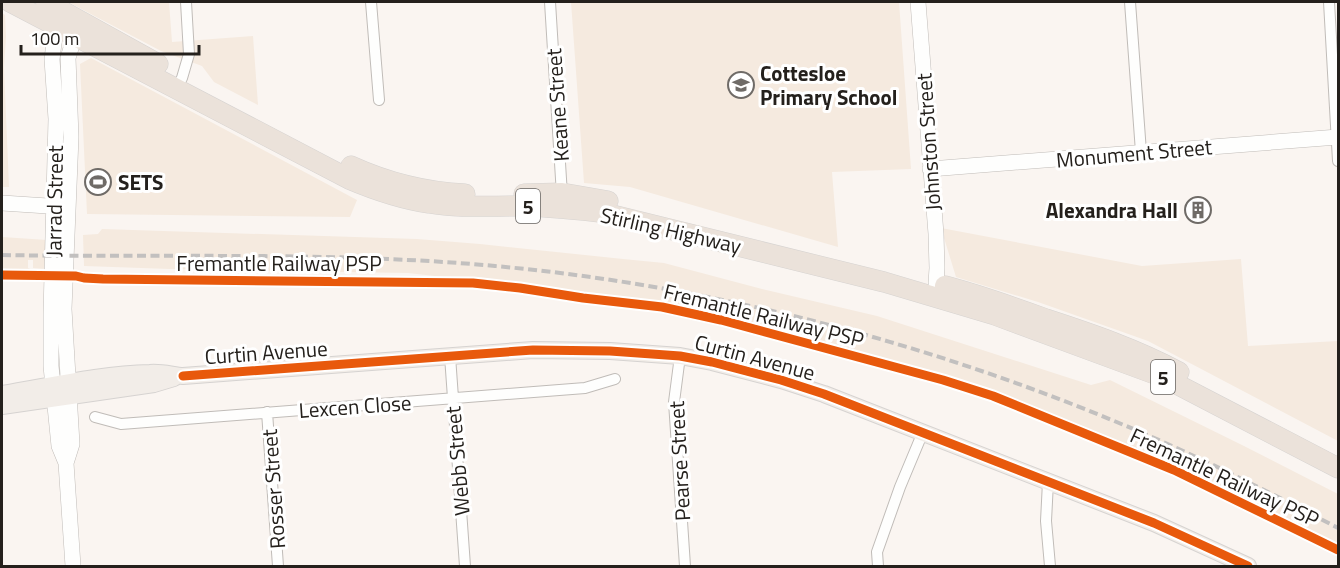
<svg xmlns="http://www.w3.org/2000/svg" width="1340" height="568" font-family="'Titillium Web',sans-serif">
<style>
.built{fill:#f5eadf}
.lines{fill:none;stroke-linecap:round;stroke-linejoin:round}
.street-casing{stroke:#c0bcb8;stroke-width:12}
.secondary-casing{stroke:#c0bcb8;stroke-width:16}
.primary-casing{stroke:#d6d3d1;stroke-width:18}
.highway-casing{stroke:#d6d3d1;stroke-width:21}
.street{stroke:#fefefd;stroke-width:10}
.secondary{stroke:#fefefd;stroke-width:15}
.primary{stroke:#f2ede8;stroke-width:16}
.highway{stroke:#ebe2da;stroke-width:20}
.rail{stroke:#c2c0bf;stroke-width:4;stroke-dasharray:9 4.5;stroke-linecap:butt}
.cycleway-casing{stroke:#fff;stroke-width:13}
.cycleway{stroke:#e8590c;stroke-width:9}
.labels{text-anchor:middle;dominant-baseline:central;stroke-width:6;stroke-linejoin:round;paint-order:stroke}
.shield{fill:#fff;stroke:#666360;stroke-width:1.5}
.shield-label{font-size:20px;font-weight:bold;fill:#24201c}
.poi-label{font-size:21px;font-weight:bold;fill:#24201c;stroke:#fff;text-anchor:start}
.street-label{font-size:21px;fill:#24201c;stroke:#fff}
</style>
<rect width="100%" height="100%" fill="#faf5f1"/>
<path class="built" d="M68,2H169L172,42L253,36L258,105L214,82L202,66L161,51Z
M571,2H899L911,169L832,172L838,247L630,187L584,183Z
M2,13L5,15L6,37L4,68L9,187H2Z
M91,58L357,200L350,217L87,214L80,64Z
M941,228L1142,266L1241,259L1248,346L1338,341V441L1148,341L1038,302L956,277Z
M102,229L417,239L480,244L623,259L664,263L762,289L877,316L1091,385L1110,380L1242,445L1338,494V546L1204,479L1018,401L955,378L823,343L747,321L655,301L408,273L170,269L84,266L83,235L98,234Z
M2,237L47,240L46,269L33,268V260H28V268L30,269V272H2Z"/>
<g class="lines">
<defs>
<path id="street" d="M371,2L379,100
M550,2L562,195
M1130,2L1141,152
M1329,2L1338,161
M176,89L182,78L189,54L186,2
M450,356L465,566
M680,356L674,402L685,566
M267,412L278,566
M95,417L121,424L585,388L615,379
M1048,482L1046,521L1050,566
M878,566L877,552L900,487L923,432"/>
<path id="secondary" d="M918,2L936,234L937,268L936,283
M62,17L56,27L52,59L56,119L51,314V366L59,446L66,463
M930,169L1338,137
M2,203L63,207
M73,566L66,463L72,444L64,309L71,137L68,58L75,35L79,27"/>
<path id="primary" d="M2,394C51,386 100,374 150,373C161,372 172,375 183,376L533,350L610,351L680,356L712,362L781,380L824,394L1154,523L1248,566
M2,406L154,384L174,378"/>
<path id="highway" d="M10,2L349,179C375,190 401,199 429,203C458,208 487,206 517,206C545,206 572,209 600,212L884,282L995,315L1163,377L1338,468
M46,2L158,64
M351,166C386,182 426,192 465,194
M524,194L562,193L608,201
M945,286C979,295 1013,307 1046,319C1092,334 1136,349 1179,372"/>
</defs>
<use href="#street" class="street-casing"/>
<use href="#secondary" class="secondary-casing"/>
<use href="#primary" class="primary-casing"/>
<use href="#highway" class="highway-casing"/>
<use href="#street" class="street"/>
<use href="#secondary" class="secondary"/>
<use href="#primary" class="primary"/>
<use href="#highway" class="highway"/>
<path class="rail" d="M2,255C166,258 331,251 495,266C716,286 934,344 1138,431C1206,460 1273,494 1338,528"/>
<defs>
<path id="cycleway" d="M2,275L76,276L84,278L103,279L473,283L520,288L583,298L662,307L721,320L943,380L993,396L1174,470L1338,550
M183,376L533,350L610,351L680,356L712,362L781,380L824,394L1154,523L1248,566"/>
</defs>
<use href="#cycleway" class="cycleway-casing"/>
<use href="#cycleway" class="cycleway"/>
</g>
<defs>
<symbol id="school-ring" viewBox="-11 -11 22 22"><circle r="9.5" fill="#fff" stroke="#6f6b67" stroke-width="1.5"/><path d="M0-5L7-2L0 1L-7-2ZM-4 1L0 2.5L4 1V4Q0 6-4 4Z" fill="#6f6b67"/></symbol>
<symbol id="stadium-ring" viewBox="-11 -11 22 22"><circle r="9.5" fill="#fff" stroke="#6f6b67" stroke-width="1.5"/><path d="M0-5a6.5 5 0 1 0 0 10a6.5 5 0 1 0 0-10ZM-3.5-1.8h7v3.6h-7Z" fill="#6f6b67"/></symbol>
<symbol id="building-ring" viewBox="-11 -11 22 22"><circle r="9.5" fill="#fff" stroke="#6f6b67" stroke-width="1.5"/><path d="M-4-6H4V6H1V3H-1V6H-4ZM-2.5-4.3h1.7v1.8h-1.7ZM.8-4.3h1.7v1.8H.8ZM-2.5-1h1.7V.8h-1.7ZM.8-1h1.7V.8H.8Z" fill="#6f6b67"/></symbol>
</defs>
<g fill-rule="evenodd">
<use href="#school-ring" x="726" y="70" width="30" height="30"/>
<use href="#stadium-ring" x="83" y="167" width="30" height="30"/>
<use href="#building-ring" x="1183" y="195" width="30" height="30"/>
</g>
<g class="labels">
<g class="shield">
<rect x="516" y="189" width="24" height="34" rx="4.5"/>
<rect x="1151" y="360" width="24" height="34" rx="4.5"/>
</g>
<g class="shield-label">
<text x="528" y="206">5</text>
<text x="1163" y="377">5</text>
</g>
<g class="poi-label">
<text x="760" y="73">Cottesloe<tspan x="760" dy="24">Primary School</tspan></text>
<text x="118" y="182">SETS</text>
<text x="1178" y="210" text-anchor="end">Alexandra Hall</text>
</g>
<g class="street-label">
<text transform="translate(557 105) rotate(-94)">Keane Street</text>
<text transform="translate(928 142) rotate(-94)">Johnston Street</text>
<text transform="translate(1134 153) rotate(-5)">Monument Street</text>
<text transform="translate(54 201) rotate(-89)">Jarrad Street</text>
<text transform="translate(671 230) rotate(13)">Stirling Highway</text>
<text x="279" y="263">Fremantle Railway PSP</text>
<text transform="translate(764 315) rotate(14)">Fremantle Railway PSP</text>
<text transform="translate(266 352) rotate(-4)">Curtin Avenue</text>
<text transform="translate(755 357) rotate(15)">Curtin Avenue</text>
<text transform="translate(355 406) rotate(-4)">Lexcen Close</text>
<text transform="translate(457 461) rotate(-95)">Webb Street</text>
<text transform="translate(679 461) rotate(-93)">Pearse Street</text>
<text transform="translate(1225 477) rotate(25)">Fremantle Railway PSP</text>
<text transform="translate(273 489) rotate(-94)">Rosser Street</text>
</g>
</g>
<rect width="1340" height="568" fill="none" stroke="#24201c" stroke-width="6"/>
<path d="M21 45v9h178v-9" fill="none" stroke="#24201c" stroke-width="3"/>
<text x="30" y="45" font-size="18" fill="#24201c" stroke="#ffffff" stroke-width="4.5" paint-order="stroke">100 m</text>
</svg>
